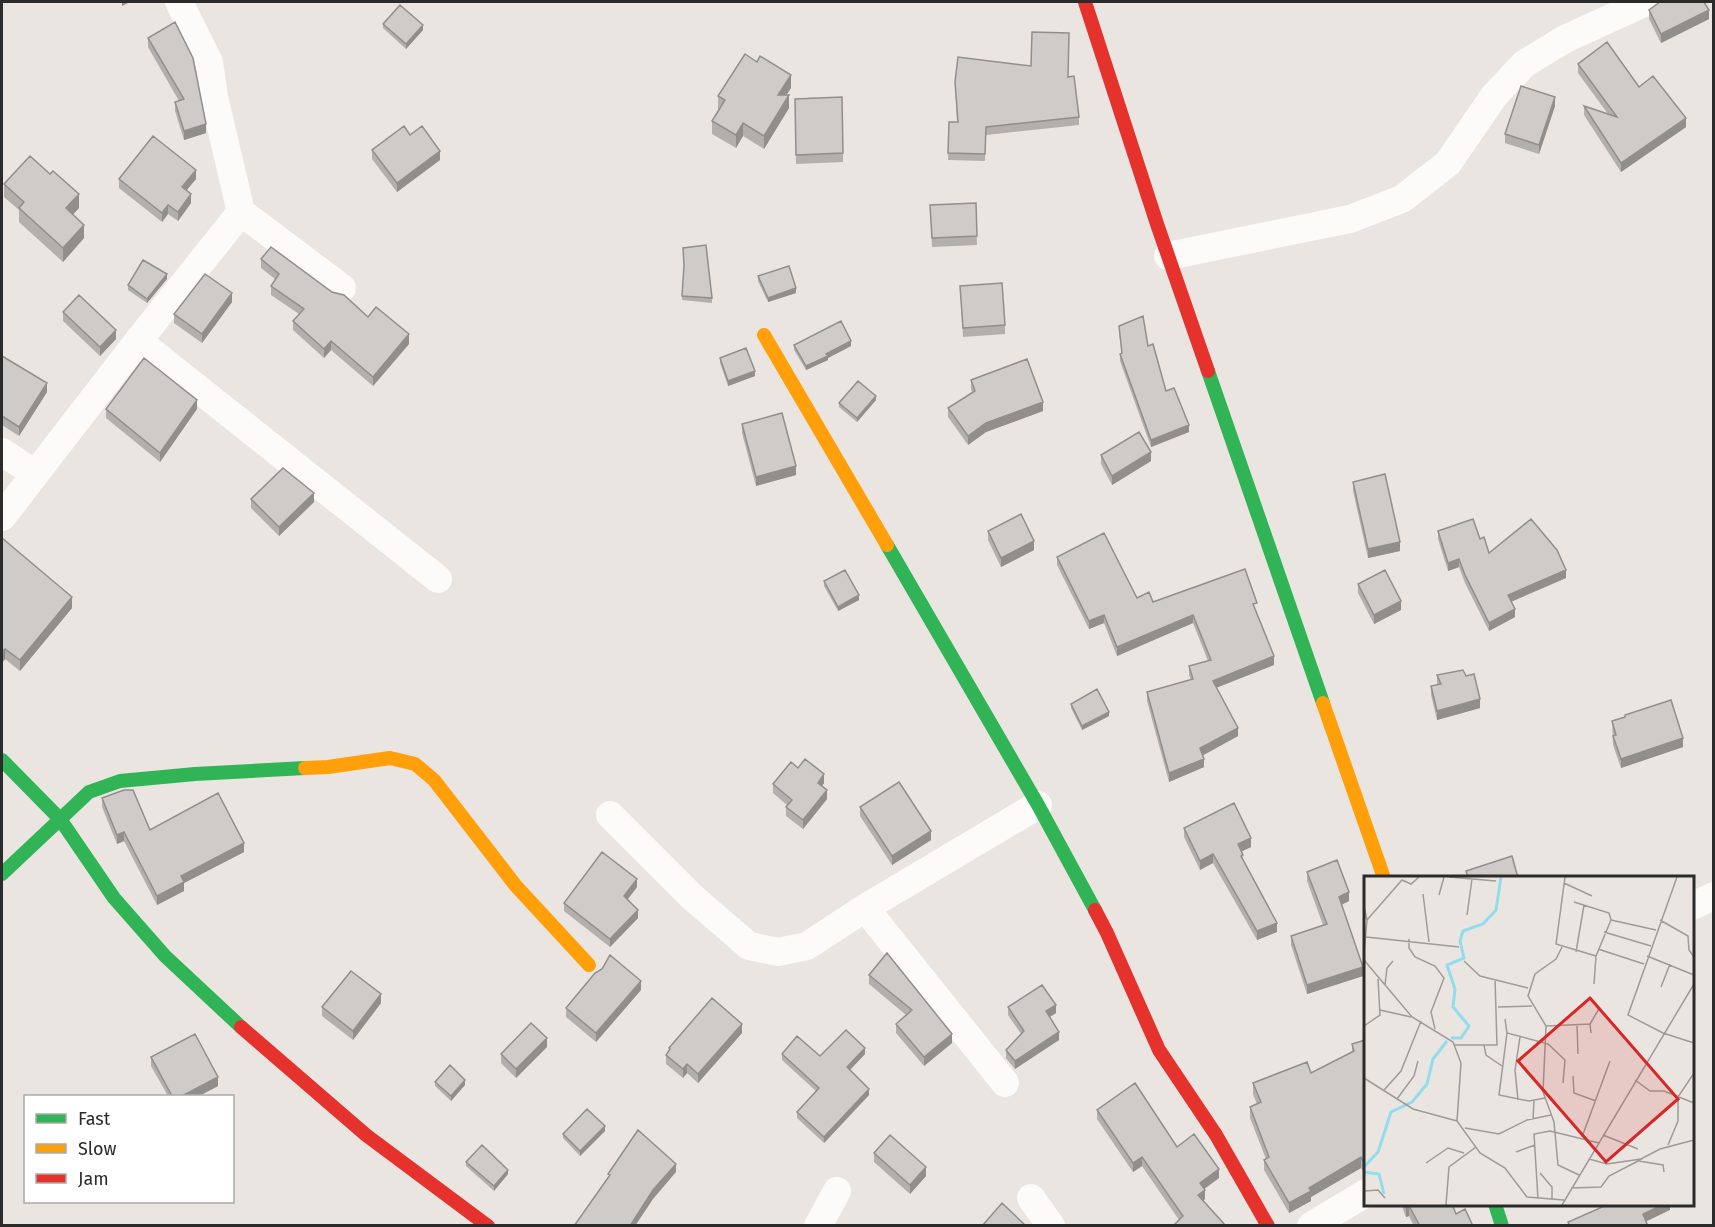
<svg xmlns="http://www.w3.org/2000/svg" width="1715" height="1227" font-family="'Fira Sans',sans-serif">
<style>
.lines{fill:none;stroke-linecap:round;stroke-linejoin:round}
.street{stroke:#fcfbfa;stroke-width:28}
.fast{stroke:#30b455;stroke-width:14}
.slow{stroke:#ff9f0a;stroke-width:14}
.jam{stroke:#e5322d;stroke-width:14}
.wall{fill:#b2afac}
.shaded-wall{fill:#918e8c}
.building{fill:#cfcbc8;stroke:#918e8c;stroke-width:1.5}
.inset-river{fill:none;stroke:#91ddee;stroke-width:3}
.inset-road{fill:none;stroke:#9e9b98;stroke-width:1.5}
.view{fill:#d62828;fill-opacity:0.15;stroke:#d62828;stroke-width:3}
.inset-edge{fill:none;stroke:#2b2b2b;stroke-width:3}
</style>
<rect width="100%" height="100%" fill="#eae5e1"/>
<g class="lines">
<path class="street" d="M179,2L209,62L214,97L241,212
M1168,256L1350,219L1402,199L1448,163L1494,96L1524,64L1565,39L1646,2
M138,341L438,579
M2,452L34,473
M2,517L138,341L241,212L342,288
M610,815L691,896L749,946L778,952L807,946L865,908L1038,805
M1692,906L1714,896
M865,908L1005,1083
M1031,1198L1051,1226
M818,1226L837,1191
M1311,1226L1366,1193"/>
<path class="fast" d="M1208,371L1323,703
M887,545L1038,805L1095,910
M2,760L60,819L114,898L165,956L241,1027
M2,874L89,792L120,781L195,774L305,768
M1495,1204L1502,1226"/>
<path class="slow" d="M764,335L887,545
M1323,703L1384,878
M305,768L328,767L390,758L415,764L434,780L516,886L589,965"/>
<path class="jam" d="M1085,2L1157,224L1208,371
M1095,910L1107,933L1159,1050L1216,1135L1268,1226
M241,1027L366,1135L488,1226"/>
</g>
<path class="wall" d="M1649,10L1709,19L1661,43L1649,19Z
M383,24L423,30L406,49L383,28Z
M148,38L206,133L184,140L175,111V102L179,101L148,47Z
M1578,64L1639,87L1686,127L1621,172L1584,115V106L1608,114L1578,73Z
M1068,77L1079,117V125L986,135L985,161L948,160L949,122H957L955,82Z
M791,88L786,95L789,108L764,149L743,136L736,148L712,134V121L719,110L718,109V96Z
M842,97L843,162L796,164L795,99Z
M1555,106L1539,154L1505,143V134Z
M410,135L440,160L397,192L372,159V150Z
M119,179H196L186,190L191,203L178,221L168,214L162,222L119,188Z
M4,184L79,208L73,214L84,238L63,262L19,222V210L4,197Z
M976,203L977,245L932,247L930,205Z
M683,248L712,298V303L682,300L684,267Z
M261,259L332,292L409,344L373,386L331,350L324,358L293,330V321L299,314L271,295V286L275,279L261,268Z
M758,276L796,293L768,302L758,281Z
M167,279L147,303L128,290V285Z
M960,286L1005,325V334L963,337Z
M232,302L202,343L174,323V314Z
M63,312L116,339L100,356L63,321Z
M1119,326L1148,346L1166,391L1189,432L1151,447L1120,361V354H1122L1119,333Z
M794,345L851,346L828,358V360L806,370L794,350Z
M2,356L47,392L19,436L2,425Z
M720,358L755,376L728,386L720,363Z
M971,380L1043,411L986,432L968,445L948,417V408L972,392L971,389Z
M876,400L857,422L839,407V403Z
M106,409H197L160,462L106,418Z
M742,424L796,475L756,486L742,433Z
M1101,455L1151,461L1112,485L1101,464Z
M1353,482L1400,551L1368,558L1353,491Z
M251,499L314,502L279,536L251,508Z
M988,531L1034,550L1001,567L988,540Z
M1438,531L1480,539L1489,553L1566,578L1511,602L1515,617L1489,631L1465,583L1459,567L1448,571L1438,539Z
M2,538L72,608L20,671L5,659L2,663Z
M1057,557L1137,598L1153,602L1256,611L1274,665L1216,688L1238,736L1203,755L1204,767L1169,782L1147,701V692L1191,680L1189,675V666L1208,661L1193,623L1117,656L1104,623L1089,629L1057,565Z
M824,581L859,600L838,611L824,586Z
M1358,584L1401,610L1374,624L1358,593Z
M1437,675L1466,676L1480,708L1437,720L1431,695V686L1437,685Z
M1071,704L1109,716L1082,730L1071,708Z
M1612,721L1683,747L1621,768L1613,745Z
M798,768L824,783L822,786L827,799L803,829L786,816V807L787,805L773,793V784Z
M102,798L150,830L244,852L184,883V891L157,905L124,841L117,844L102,807Z
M860,807L931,840L892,865L860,816Z
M1184,828L1251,847L1242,851L1243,860L1277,932L1257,940L1213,863L1200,870L1184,837Z
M1307,872L1349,901L1341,905L1363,976L1307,994L1291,945V936L1323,925L1307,881Z
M637,887L628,899L638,918L610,947L564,911V903Z
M869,975L952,1043L924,1066L896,1033V1024L906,1015L869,984Z
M641,990L596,1042L566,1017V1008Z
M381,1003L353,1040L322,1016V1007Z
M1008,1007L1056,1013L1050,1017L1059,1040L1015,1069L1006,1058V1050L1021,1034L1008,1015Z
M742,1033L698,1083L687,1073L683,1078L666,1064V1055L669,1051V1048Z
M1365,1040L1363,1171L1361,1168L1311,1197V1201L1289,1213L1264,1170V1160L1266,1159L1250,1118V1107L1257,1104L1253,1094V1083L1311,1073L1352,1052V1044Z
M547,1047L516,1078L501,1063V1054Z
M782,1054L820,1056L865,1054L850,1070L869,1095L824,1143L797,1118V1112L816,1091L782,1060Z
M151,1057L218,1086L199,1096H168L151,1066Z
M435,1082L465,1085L451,1101L435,1086Z
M1097,1110L1177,1147L1219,1178L1204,1189L1205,1199L1179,1220L1142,1166L1133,1172L1097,1119Z
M605,1131L580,1156L563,1138V1134Z
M874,1153L926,1176L910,1194L874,1162Z
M466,1162L508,1174L494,1191L466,1166Z
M1401,1204H1452L1456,1214L1473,1226H1414L1409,1216L1406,1217Z"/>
<path class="shaded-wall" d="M122,2H130L122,6Z
M1709,10V19L1661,43V34Z
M423,25V30L406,49V44Z
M791,75V88L778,108V95Z
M789,95V108L764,149V136Z
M1555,97V106L1539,154V145Z
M1686,118V127L1621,172V163Z
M743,123V136L736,148V135Z
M206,124V133L184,140V131Z
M440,151V160L397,192V183Z
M196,170V179L182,196V187Z
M79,194V208L66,222V208Z
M191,194V203L178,221V212Z
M168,205V214L162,222V213Z
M84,225V238L63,262V248Z
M167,274V279L147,303V299Z
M796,288V293L768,302V298Z
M232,293V302L202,343V334Z
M116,330V339L100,356V347Z
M409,334V344L373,386V377Z
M331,341V350L324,358V349Z
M851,341V346L828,358V360L806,370V366Z
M755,371V376L728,386V381Z
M47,383V392L19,436V427Z
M876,396V400L857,422V418Z
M197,400V409L160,462V453Z
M1043,402V411L986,432L968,445V436L986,423Z
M1189,425V432L1151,447V440Z
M1151,452V461L1112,485V476Z
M796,466V475L756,486V477Z
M314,493V502L279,536V527Z
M1034,541V550L1001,567V558Z
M1400,542V551L1368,558V549Z
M1459,559V567L1448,571V563Z
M1566,570V578L1508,603V595Z
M859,595V600L838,611V607Z
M72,597V608L20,671V660Z
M1401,601V610L1374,624V615Z
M1515,609V617L1489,631V623Z
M1104,615V623L1089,629V621Z
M1193,615V623L1117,656V647Z
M5,649V659L2,663V652Z
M1274,656V665L1213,689V681Z
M1480,699V708L1437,720V711Z
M1109,712V716L1082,730V726Z
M1238,728V736L1200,757V748Z
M1683,738V747L1621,768V759Z
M1204,759V767L1169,782V773Z
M824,774V783L818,792V783Z
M827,790V799L803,829V820Z
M931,831V840L892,865V856Z
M124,832V841L117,844V835Z
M1251,838V847L1238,853V844Z
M244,843V852L184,883V891L157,905V896L181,876Z
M1213,854V863L1200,870V861Z
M637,879V887L624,904V896Z
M1349,892V901L1339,906V897Z
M638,910V918L610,947V939Z
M1277,923V932L1257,940V931Z
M1363,967V976L1307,994V985Z
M641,981V990L596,1042V1033Z
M381,994V1003L353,1040V1031Z
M1056,1005V1013L1046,1019V1011Z
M742,1024V1033L698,1083V1074Z
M1059,1032V1040L1015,1069V1061Z
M952,1034V1043L924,1066V1057Z
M547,1038V1047L516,1078V1069Z
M865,1048V1054L847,1073V1067Z
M687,1064V1073L683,1078V1069Z
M218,1077V1086L199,1096H182Z
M465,1080V1085L451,1101V1096Z
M869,1089V1095L824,1143V1137Z
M605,1126V1131L580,1156V1151Z
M1142,1157V1166L1133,1172V1163Z
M1361,1157V1168L1311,1197V1201L1289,1213V1203L1309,1188Z
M1365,1160V1170L1363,1171V1161Z
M676,1164V1172L653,1199L635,1226H630L653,1190Z
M926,1167V1176L910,1194V1185Z
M1219,1169V1178L1200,1192V1183Z
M508,1170V1174L494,1191V1186Z
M1205,1190V1199L1198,1204V1195Z
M1664,1204H1670V1210L1643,1223V1214Z
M1409,1206V1216L1406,1217V1207Z"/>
<path class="building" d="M1660,2H1704L1709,10L1661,34L1649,10Z
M400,5L423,25L406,44L383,24Z
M175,22L193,58L206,124L184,131L175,102L184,99L148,38Z
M1032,32L1069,33L1068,77L1074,76L1079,117L986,127L985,154L948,153L949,122H958L955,82L958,57L1031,66Z
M1607,42L1639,87L1653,76L1686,118L1621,163L1584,106L1617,117L1578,64Z
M745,54L757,62L760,56L791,75L778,95H789L764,136L743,123L736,135L712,121L725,100L718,96Z
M1521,86L1555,97L1539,145L1505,134Z
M842,97L843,153L796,155L795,99Z
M404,126L410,135L422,126L440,151L397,183L372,150Z
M153,136L196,170L182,187L191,194L178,212L168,205L162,213L119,179Z
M30,156L50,174L53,171L79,194L66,208L84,225L63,248L19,208L24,202L4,184Z
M976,203L977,236L932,238L930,205Z
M706,245L712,298L682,296L684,265L683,248Z
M271,247L332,292L344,295L368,317L376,307L409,334L373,377L331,341L324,349L293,321L304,309L271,286L279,274L261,259Z
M143,260L167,274L147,299L128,285Z
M789,266L796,288L768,298L758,276Z
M205,274L232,293L202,334L174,314Z
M1002,283L1005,325L963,328L960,286Z
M79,295L116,330L100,347L63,312Z
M1143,316L1148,346L1153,344L1166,391L1174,388L1189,425L1151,440L1120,354L1122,353L1119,326Z
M841,321L851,341L826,354L828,356L806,366L794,345Z
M746,348L755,371L728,381L720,358Z
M2,356L47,383L19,427L2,416Z
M144,358L197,400L160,453L106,409Z
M1027,359L1043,402L986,423L968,436L948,408L975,391L971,380Z
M858,381L876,396L857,418L839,403Z
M782,413L796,466L756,477L742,424Z
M1139,432L1151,452L1112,476L1101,455Z
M283,468L314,493L279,527L251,499Z
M1385,474L1400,542L1368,549L1353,482Z
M1021,514L1034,541L1001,558L988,531Z
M1473,519L1480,539L1484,537L1489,553L1531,519L1557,550L1566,570L1508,595L1515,609L1489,623L1465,575L1459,559L1448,563L1438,531Z
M1104,533L1137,598L1149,592L1153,602L1245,569L1257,603L1253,604L1274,656L1213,681L1238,728L1200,748L1204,759L1169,773L1147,692L1193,679L1189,666L1211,660L1193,615L1117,647L1104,615L1089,621L1057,557Z
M2,538L72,597L20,660L5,649L2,652Z
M845,570L859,595L838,607L824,581Z
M1385,570L1401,601L1374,615L1358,584Z
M1463,670L1466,676L1474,674L1480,699L1437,711L1431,686L1441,684L1437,675Z
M1097,689L1109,712L1082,726L1071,704Z
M1671,700L1683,738L1621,759L1613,736L1616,735L1612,721L1625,717V715Z
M805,759L824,774L818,783L827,790L803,820L786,807L792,800L773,784L791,762L798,768Z
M899,782L931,831L892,856L860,807Z
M124,790H133L150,830L218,793L244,843L181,876L184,882L157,896L124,832L117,835L102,798Z
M1234,803L1251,838L1238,844L1243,855L1241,856L1277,923L1257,931L1213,854L1200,861L1184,828Z
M602,852L637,879L624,896L638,910L610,939L564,903Z
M1512,856L1518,878H1468L1466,871Z
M1337,860L1349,892L1339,897L1363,967L1307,985L1291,936L1327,924L1307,872Z
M887,953L952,1034L924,1057L896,1024L912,1010L869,975Z
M610,955L641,981L596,1033L566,1008L595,973L602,969Z
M351,971L381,994L353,1031L322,1007Z
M1042,985L1056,1005L1046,1011L1059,1032L1015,1061L1006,1050L1024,1031L1008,1007Z
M712,998L742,1024L698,1074L687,1064L683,1069L666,1055L670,1049L669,1048Z
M531,1023L547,1038L516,1069L501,1054Z
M846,1030L865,1048L847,1067L869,1089L824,1137L797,1112L819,1088L782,1054L797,1036L820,1056Z
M195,1034L218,1077L182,1096H172L151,1057Z
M1365,1040V1160L1363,1161L1361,1157L1309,1188L1311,1191L1289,1203L1264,1160L1269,1157L1250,1107L1261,1102L1253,1083L1307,1062L1311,1073L1354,1051L1352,1044Z
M450,1065L465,1080L451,1096L435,1082Z
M1135,1083L1177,1147L1194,1134L1219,1169L1200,1183L1205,1190L1198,1195L1226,1226H1173L1183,1216L1142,1157L1133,1163L1097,1110Z
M587,1109L605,1126L580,1151L563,1134Z
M638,1130L676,1164L653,1190L630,1226H574L610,1175L608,1174Z
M890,1135L926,1167L910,1185L874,1153Z
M482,1145L508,1170L494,1186L466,1162Z
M1002,1203L1026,1226H982Z
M1405,1204H1452L1456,1214L1465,1209L1473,1226H1420L1409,1206L1406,1207Z
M1609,1204H1664L1643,1214L1647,1224L1643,1226H1570L1568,1222Z"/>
<g transform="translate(1364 876)">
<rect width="330" height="330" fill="#eae5e1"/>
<path class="inset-river" d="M87,162H97L105,150L89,131L91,113L83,89L100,82L96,65L99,55L119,48L132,34L137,1M0,291L14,276L27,236L48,226L63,208L69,183L83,165M0,296L15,298L20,318"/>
<path class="inset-road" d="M85,1L132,5M201,1L192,68L232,80L247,44M313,1L264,139L299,157L330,167M200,7L228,20M59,18L65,66M75,19L80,1M210,26L245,37L247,44M0,30L3,44L0,77M103,39L108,3M3,44L38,4L47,8L55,1M247,44L292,54M296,44L324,60L325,74L330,81M240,56L287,70M2,61L95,71M45,63V72L51,81L71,90L80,102L67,136L71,153M198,71L192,83L171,98L164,120L182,150L179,216L190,246L194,289L215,299M234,73L280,88M212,76L220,29M283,80L330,99M0,84L48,141L89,166L97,187L93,245L116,277L141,292L163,321L200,324M100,85L116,100L164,112M230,108L232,80M21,109L23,92L29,85M297,111L306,88M134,131L168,130M16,134L47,141M141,143L143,157L184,168L201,184L199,207M213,148L214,178M226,148L236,131M0,150L16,139L14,103M182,150L226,148L227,157M143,157L135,219L165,225L181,222M91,169H133L131,103M120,169L122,179L138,190M209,200L210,217L232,225M0,202L49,233L93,245M271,204L286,215H300L330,227M20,214L37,195L57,145M33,223L50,200L54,185M154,224L151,194L156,161M169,243L170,225M101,252L135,258L163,244L187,239M239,259L274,273M218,261L246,185M304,269L314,245V221L330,197M152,276L171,269M225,283L243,288L277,283L296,273L330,264M275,285L299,289L300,296M62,287L84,272L100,277M176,297L188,311V324M207,312L237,311L245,300L278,283M0,315L14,314L21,322M174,323L170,258L186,255L235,267M82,329L85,291L112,271M198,329L330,108"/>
<path class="view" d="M226,122L314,223L242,286L154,185Z"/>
<rect width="330" height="330" class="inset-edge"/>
</g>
<rect width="1715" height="1227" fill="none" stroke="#2b2b2b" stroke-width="6"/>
<rect x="24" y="1095" width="210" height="108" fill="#ffffff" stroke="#aaaaaa" stroke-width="1.5"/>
<rect x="36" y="1114" width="30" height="9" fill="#30b455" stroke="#aaaaaa" stroke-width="1.5"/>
<text x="78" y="1125" font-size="18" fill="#2b2b2b">Fast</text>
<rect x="36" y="1144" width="30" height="9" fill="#ff9f0a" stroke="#aaaaaa" stroke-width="1.5"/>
<text x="78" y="1155" font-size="18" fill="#2b2b2b">Slow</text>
<rect x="36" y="1174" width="30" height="9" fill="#e5322d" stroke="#aaaaaa" stroke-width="1.5"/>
<text x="78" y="1185" font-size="18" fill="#2b2b2b">Jam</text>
</svg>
